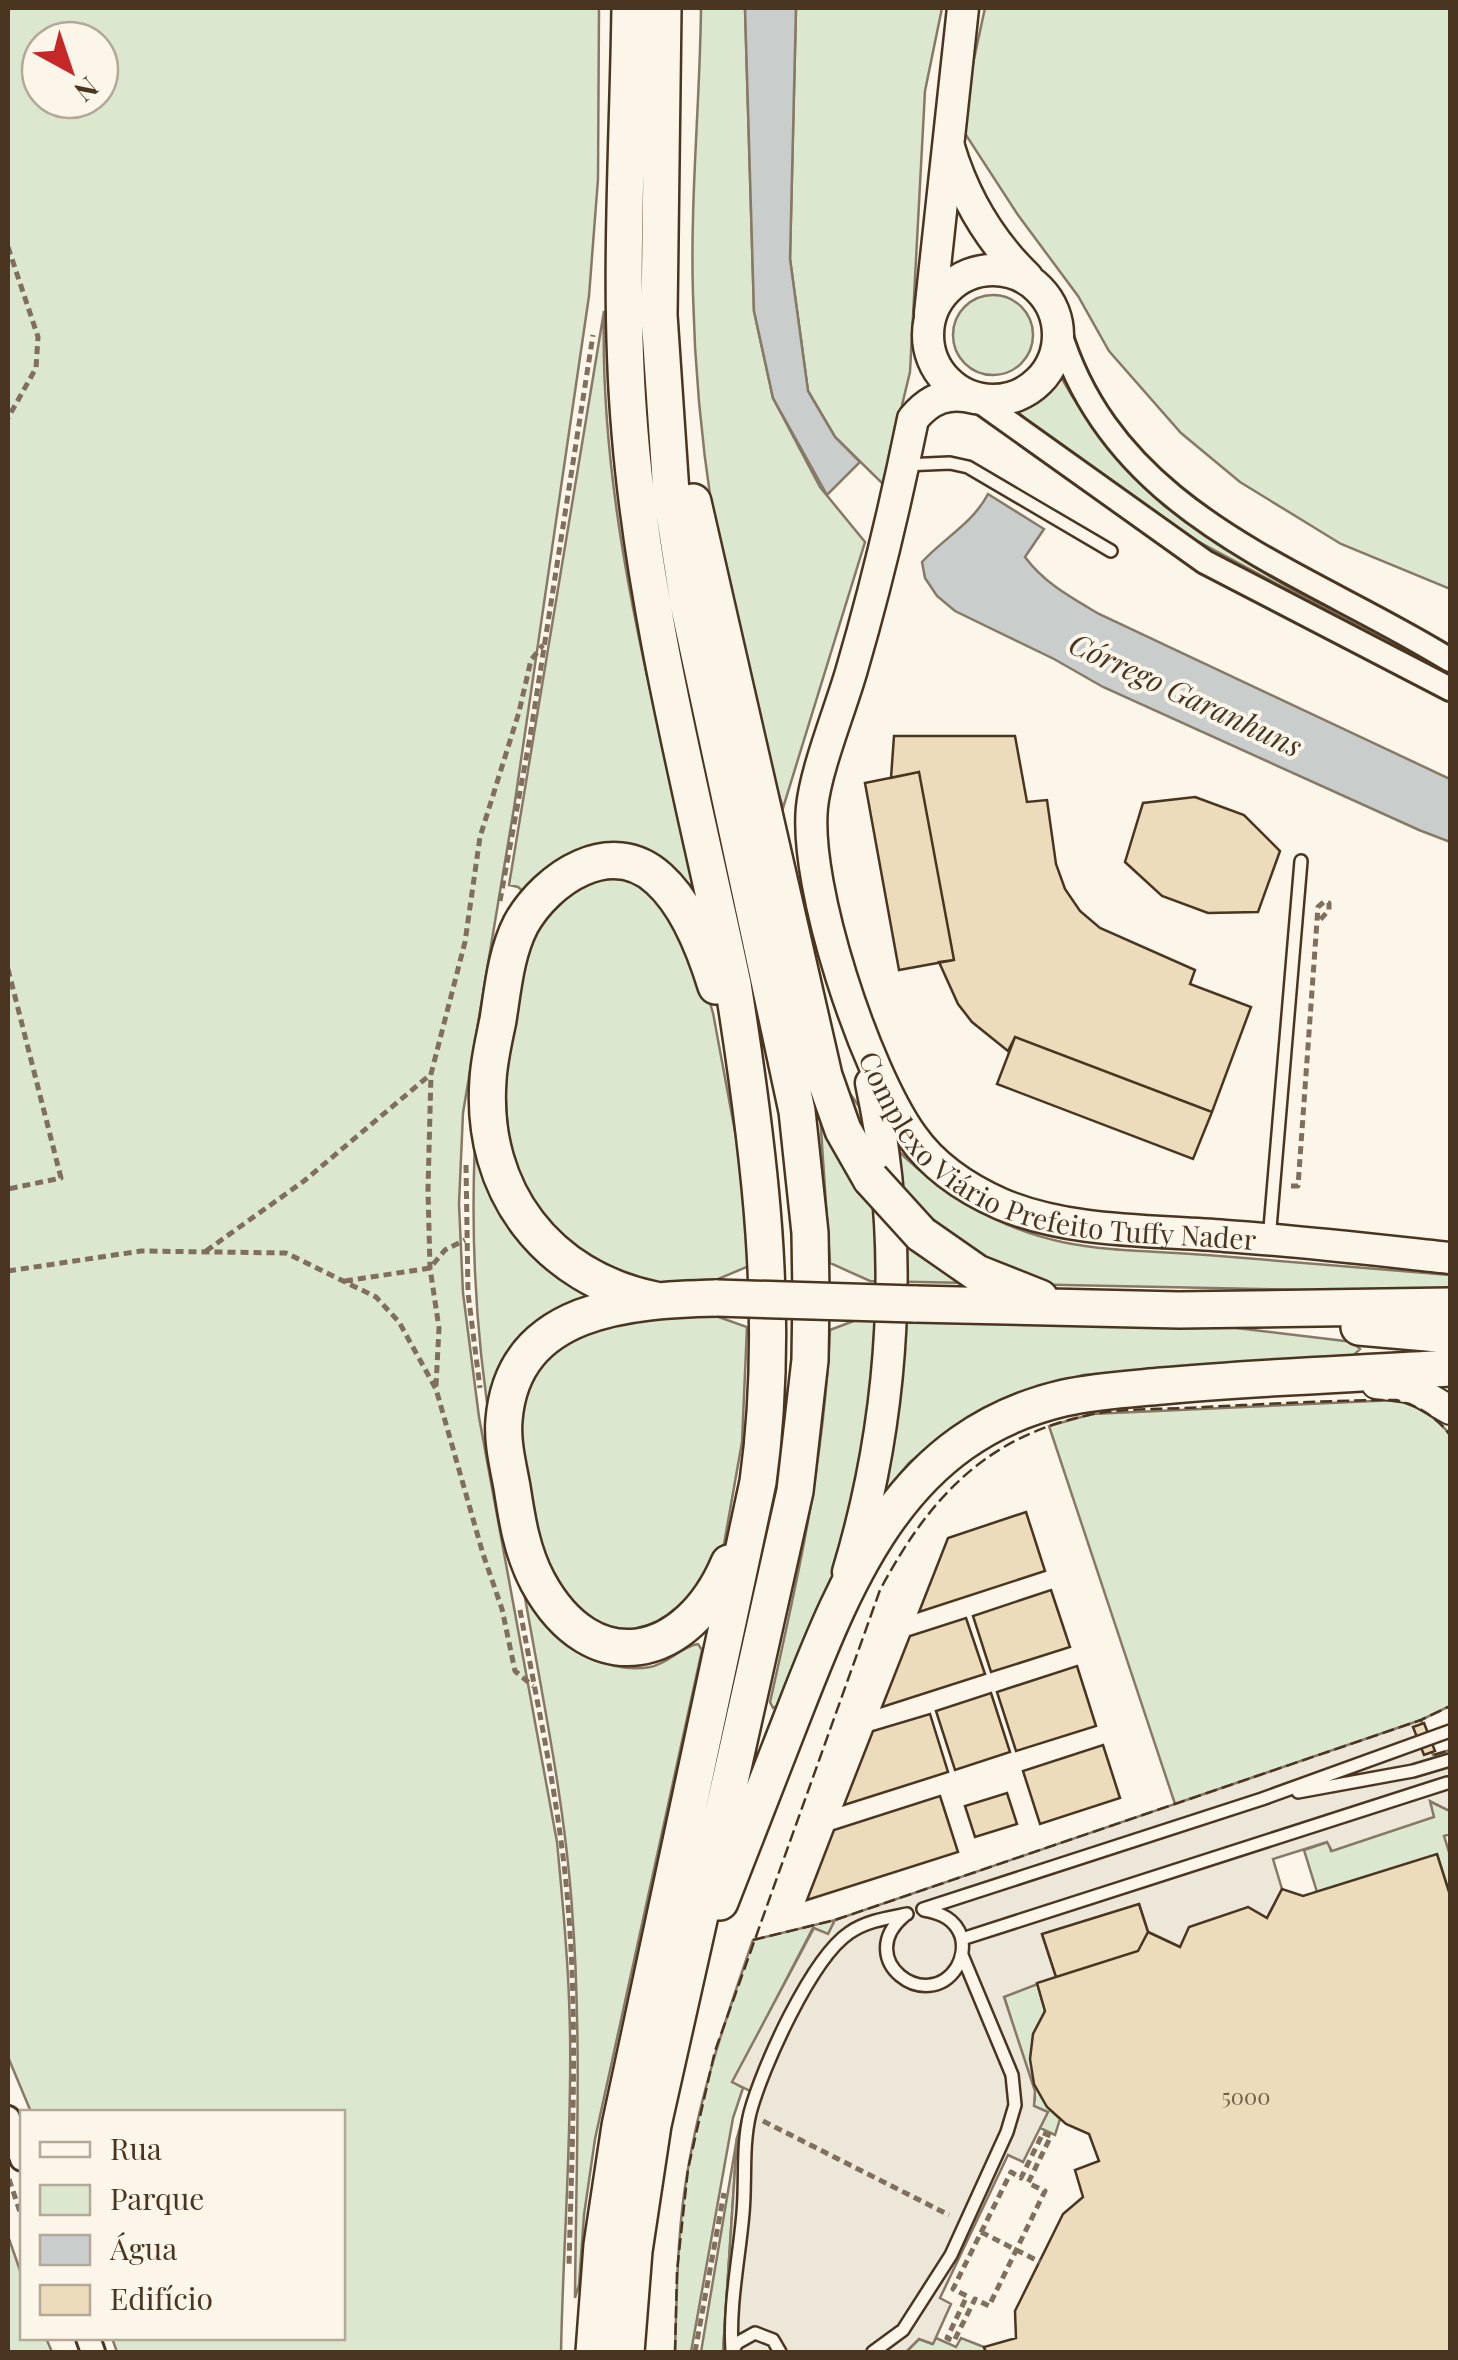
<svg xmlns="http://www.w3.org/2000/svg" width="1458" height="2360" font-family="'Playfair Display',serif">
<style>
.green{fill:#dce7d0;stroke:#887966;stroke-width:2.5;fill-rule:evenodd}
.parking{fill:#ede7d9;stroke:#887966;stroke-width:2.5}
.water{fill:#c9cecd;stroke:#887966;stroke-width:2.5}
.building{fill:#ecdcbc;stroke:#4a3520;stroke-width:2.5}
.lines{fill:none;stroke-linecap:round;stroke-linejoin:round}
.service-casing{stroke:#4a3520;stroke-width:16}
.minor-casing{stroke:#4a3520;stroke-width:28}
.tertiary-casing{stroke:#4a3520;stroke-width:32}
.secondary-casing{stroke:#4a3520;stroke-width:35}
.primary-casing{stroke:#4a3520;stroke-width:40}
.path{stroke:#7f6f5c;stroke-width:5;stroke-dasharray:8 5;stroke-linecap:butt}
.service{stroke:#fbf6e9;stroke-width:11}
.minor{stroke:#fbf6e9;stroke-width:22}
.tertiary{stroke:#fbf6e9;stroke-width:28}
.secondary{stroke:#fbf6e9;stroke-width:30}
.primary{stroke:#fbf6e9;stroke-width:35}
.primary-bridge-casing{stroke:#4a3520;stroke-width:40;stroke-linecap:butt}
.primary-bridge{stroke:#fbf6e9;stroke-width:35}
.fence{stroke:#4a3520;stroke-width:2.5;stroke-dasharray:12 5;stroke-linecap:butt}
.labels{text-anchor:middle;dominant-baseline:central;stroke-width:8;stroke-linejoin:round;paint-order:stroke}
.number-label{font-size:22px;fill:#725f47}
.street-label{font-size:28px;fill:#4a3520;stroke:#fbf6e9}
.water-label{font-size:30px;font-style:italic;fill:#4a3520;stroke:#fbf6e9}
</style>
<rect width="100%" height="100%" fill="#fbf6e9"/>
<path class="green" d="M8,8H599L598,179L589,296L514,808L463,1113L459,1204L463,1293L479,1417L557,1842C563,1905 569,1969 570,2032C572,2139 563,2246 561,2352H117L112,2338H342V2112H31L8,2057ZM100,40V100H40V40Z
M701,8H745L754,311L773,398L820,487L865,542L783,808C730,642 697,469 693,295C690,199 700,103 701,8Z
M796,8H942L925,91L910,372L883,484L835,437L808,391L790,259Z
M985,8H1450V589L1341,544L1240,482L1181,433L1109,351L1078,296L1018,215L964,132L966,96Z
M953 335a40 40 0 1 1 80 0a40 40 0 1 1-80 0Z
M604,311C599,507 652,693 694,882L688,888C655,870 610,830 574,853C556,864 541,880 525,893L518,887L509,885Z
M1062,379C1145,529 1307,596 1450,674V677L1188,536L1033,427L1016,410Z
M606,873C616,876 628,877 638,882C671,896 704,979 713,1013L741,1164L749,1266L711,1282L657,1285L600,1269L531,1207L499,1116L520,958L537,921L595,874Z
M836,1073C888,1155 965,1221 1062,1242C1109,1252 1159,1251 1207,1255C1288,1262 1369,1268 1450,1275V1293L870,1281L830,1263L820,1115Z
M478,1092V1120L586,1294L493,1441C473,1324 469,1210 478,1092Z
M872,1314L1220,1326L1353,1342L1360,1349L1354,1355L1083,1375L1006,1398L954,1426L909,1463L865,1517L778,1706L773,1708L770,1702C799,1574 824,1462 830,1330Z
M713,1315L747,1327L742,1442L723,1550L701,1596L643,1635L583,1624L540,1560L515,1420L538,1360L598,1321Z
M1396,1400C1418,1406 1436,1416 1450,1435V1706L1421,1720L1175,1804L1049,1426L1092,1414Z
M520,1569C535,1590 564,1636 582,1651C598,1665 629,1671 650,1667C668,1664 682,1646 698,1644L702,1650L595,2139L584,2215L579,2285L575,2298C576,2168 582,2038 572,1908C564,1794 539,1681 520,1569Z
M1429,1801L1450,1811V1834L1444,1836L1450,1855V1895L1437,1855L1317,1892L1304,1850L1328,1842L1331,1851L1433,1817Z
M835,1920L828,1935L813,1928L733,2082L743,2088L733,2118L691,2352H675C677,2291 677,2229 688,2169C701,2090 727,2015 753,1940Z
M1037,1983L1045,2011C1025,2050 1026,2088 1060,2119L1055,2135L1040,2128L1047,2113L1033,2106L1035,2098L1004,1996Z
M737,2138L723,2352H701Z
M8,2236L22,2276V2338H46L52,2352H8Z
M936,2338L956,2347L961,2338L984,2347L985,2352H906L919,2339L932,2344Z"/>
<path class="parking" d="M1421,1720L1433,1755L1450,1750V1811L1430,1801L1434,1817L1332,1851L1327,1842L1273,1859L1282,1889L1267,1918L1248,1907L1180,1947L1148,1932L1139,1904L1042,1934L1056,1977L1004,1997L1035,2091L1034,2106L1048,2112L1023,2162L1008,2155L940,2298L951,2304L933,2344L919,2339L906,2352H723L737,2138L750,2091L732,2082L814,1928L828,1934L835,1920Z"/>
<path class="water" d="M745,8H796L790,259L808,391L835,437L860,462L827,495L773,398L754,311Z
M988,494L1044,529L1025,557C1044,583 1072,598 1099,614L1450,779V842L1419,830L1103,687L1054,659L955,611L937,596L925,578L922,562C944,538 973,523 988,494Z"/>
<path class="building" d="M894,736H1015L1027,802L1047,800L1056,864L1065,889L1080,911L1100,928L1195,970L1190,984L1251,1007L1212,1112L1015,1037L1008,1051L972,1022L958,1004L939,962L954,960L919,772L891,778Z
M919,772L954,960L899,970L865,783Z
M1195,797L1244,815L1280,851L1258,912L1208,913L1162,896L1125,862L1143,803Z
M1015,1037L1212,1112L1193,1159L997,1084Z
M1026,1512L1045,1571L919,1612L948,1538Z
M1051,1590L1070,1647L991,1672L973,1616Z
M966,1618L985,1674L882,1707L910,1636Z
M1077,1666L1096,1726L1016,1751L997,1692Z
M991,1693L1010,1752L955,1770L936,1711Z
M930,1714L948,1772L844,1805L873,1731Z
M1424,1723L1435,1751L1424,1755L1413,1727Z
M1103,1745L1120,1798L1040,1824L1023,1771Z
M1007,1793L1017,1824L975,1837L965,1806Z
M940,1796L958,1852L807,1900L834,1830Z
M1437,1854L1450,1895V2352H986L984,2347L1016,2338L1015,2311L1063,2214L1083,2197L1075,2170L1099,2161L1089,2134L1066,2124L1047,2107L1034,2084L1030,2059L1033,2034L1045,2011L1037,1983L1138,1951L1148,1932L1180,1947L1189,1927L1248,1907L1267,1918L1282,1889L1303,1896Z
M1139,1904L1148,1932L1138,1951L1056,1977L1042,1934Z"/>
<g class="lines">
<defs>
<path id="service" d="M904,465L950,463L968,467L1111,551
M1269,1240L1301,861
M1298,1792L1413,1771L1450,1760
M923,1909L1262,1799L1450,1731
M904,1916C853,1959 927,2015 957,1967C962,1958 964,1946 961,1936C955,1919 941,1913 924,1910
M962,1939L1447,1783
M732,2351C729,2304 739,2260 743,2213C746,2180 742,2146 750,2113C762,2068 811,1959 849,1933C866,1921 887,1918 907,1914
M732,2352L737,2343L755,2333L773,2340L780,2352
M873,2352L903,2330L951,2255L1007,2132L1015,2105L1012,2075L962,1955"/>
<path id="minor" d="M1059,330C1115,517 1303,569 1450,660
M975,398L1205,562L1450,689
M8,2118L22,2159
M88,2338L93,2352"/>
<path id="tertiary" d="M1376,1384L1414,1389L1450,1410"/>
<g id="secondary">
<path d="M949,147C964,197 989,240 1027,277"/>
<circle cx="993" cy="335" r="65"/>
<path d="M930,313L963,8"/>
<path id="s1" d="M975,398C949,391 930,398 913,419C896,502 876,587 852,669C841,708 816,768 812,807C804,887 865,1070 912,1136C933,1166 967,1189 1001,1204C1069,1233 1152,1230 1225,1236C1300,1241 1375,1250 1450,1258"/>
<path d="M848,1572C895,1416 906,1243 871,1083"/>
</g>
<path id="primary" d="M693,502L824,1076L843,1130L871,1179
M921,1234L977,1273L1040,1298
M717,1298C630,1300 513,1307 504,1420C502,1442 508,1465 512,1487C517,1520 522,1552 538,1582C593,1683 688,1660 729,1563
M655,1300C547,1278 480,1191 488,1080C489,1060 494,1040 498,1020C503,988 506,953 521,924C547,878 611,835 659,879C688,905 705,950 716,986
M914,1304L1179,1310L1450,1306
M1359,1327L1450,1335
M720,1902C745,1838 770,1774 795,1710C849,1572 904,1435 1064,1398C1096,1391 1130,1389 1162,1386C1258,1377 1355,1374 1450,1368
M594,2352L602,2245L620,2126L758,1482C781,1316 759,1148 733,984C695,803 645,616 630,432C618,292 628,148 630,8
M626,2352L634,2251L653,2125L795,1491L810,1360L811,1294L810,1233L797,1111L688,603L671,493L659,315L663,8"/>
</defs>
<use href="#service" class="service-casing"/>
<use href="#minor" class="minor-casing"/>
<use href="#tertiary" class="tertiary-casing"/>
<use href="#secondary" class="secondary-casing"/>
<use href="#primary" class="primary-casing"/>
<path class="path" d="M8,247L38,337L36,368L8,418
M1053,290L1064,309
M500,901L530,737L593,335
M8,969L61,1178L8,1189
M466,1165L468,1293L480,1388
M1291,1186H1298L1318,907L1325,901L1329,903V910L1319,921
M206,1251L304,1181L431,1074
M8,1271L141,1251L286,1253L376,1297L399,1322L436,1389L483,1554L502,1609L515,1671L533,1686
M345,1281L430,1268L445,1250L465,1240
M436,1386L439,1328L430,1268L428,1190L431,1074L465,942L480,837L519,712L531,660L543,645
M520,1610C538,1708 560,1806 568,1905C578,2025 572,2145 569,2265
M763,2121L949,2215
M1043,2133L1051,2136L1028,2183L1045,2191L989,2306L975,2299L954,2341L947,2338L967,2296L953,2289L1011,2172L1021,2178Z
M9,2179L22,2218
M981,2232L1040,2262
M695,2352L724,2193"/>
<use href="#service" class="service"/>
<use href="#minor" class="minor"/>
<use href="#tertiary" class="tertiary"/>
<use href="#secondary" class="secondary"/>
<use href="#primary" class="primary"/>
<defs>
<path id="primary-bridge" d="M871,1179L921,1234
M717,1298L914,1304"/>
</defs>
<use href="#primary-bridge" class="primary-bridge-casing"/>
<use href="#primary-bridge" class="primary-bridge"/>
<path class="fence" d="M1434,1755L1450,1750
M753,1940L835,1920L1421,1720L1450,1706
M675,2352L677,2271L688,2169L715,2051L880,1590C928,1500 984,1437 1089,1415C1125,1407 1167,1410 1204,1407C1268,1404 1332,1400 1396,1400C1418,1406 1436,1416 1450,1435"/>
</g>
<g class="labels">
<g class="number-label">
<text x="1246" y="2096">5000</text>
</g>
<g class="street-label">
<text stroke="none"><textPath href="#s1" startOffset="958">Complexo Viário Prefeito Tuffy Nader</textPath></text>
</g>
<g class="water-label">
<text transform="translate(1186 694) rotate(25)">Córrego Garanhuns</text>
</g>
</g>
<rect width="1458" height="2360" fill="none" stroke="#4a3520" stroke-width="20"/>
<rect x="20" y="2110" width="325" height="230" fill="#fbf6e9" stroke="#b4a999" stroke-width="2.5"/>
<rect x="40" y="2142" width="50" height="15" fill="#fbf6e9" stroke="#b4a999" stroke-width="2.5"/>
<text x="110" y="2160" font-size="30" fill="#4a3520">Rua</text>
<rect x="40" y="2185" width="50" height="30" fill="#dce7d0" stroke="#b4a999" stroke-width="2.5"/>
<text x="110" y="2210" font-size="30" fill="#4a3520">Parque</text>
<rect x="40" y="2235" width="50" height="30" fill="#c9cecd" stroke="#b4a999" stroke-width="2.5"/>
<text x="110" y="2260" font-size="30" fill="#4a3520">Água</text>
<rect x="40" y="2285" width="50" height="30" fill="#ecdcbc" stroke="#b4a999" stroke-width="2.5"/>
<text x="110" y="2310" font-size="30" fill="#4a3520">Edifício</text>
<g transform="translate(70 70) rotate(140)"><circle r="48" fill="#fbf6e9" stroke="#b4a999" stroke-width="2.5"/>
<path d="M0-8L18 38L0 25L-18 38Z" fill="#c62828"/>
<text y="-15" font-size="28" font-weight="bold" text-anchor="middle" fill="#4a3520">N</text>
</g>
</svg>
